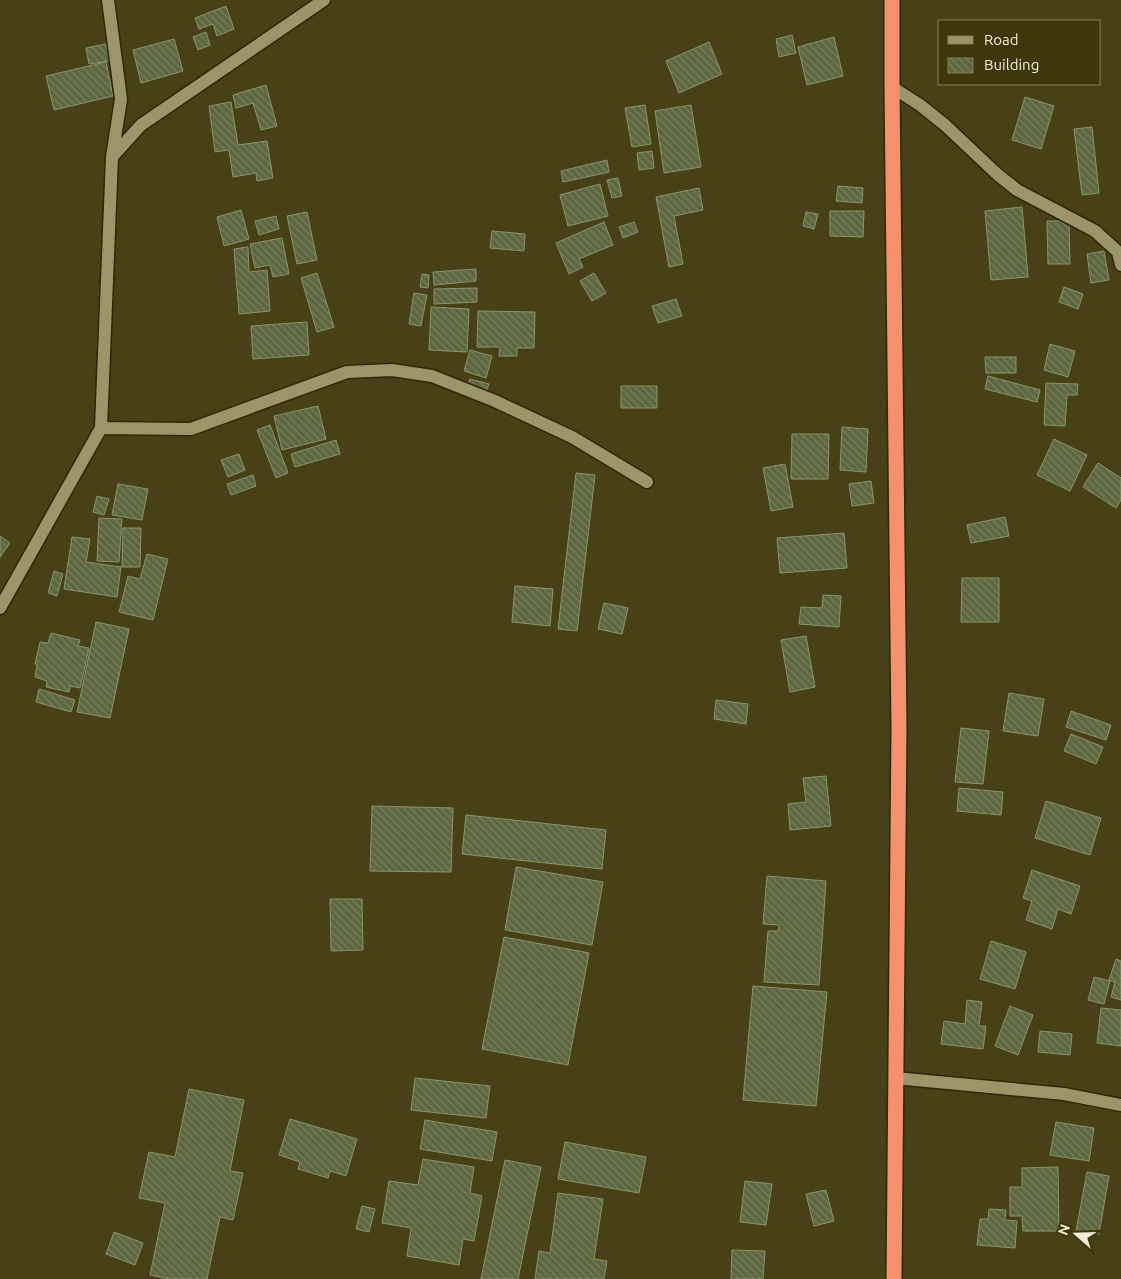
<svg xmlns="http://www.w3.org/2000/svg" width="1121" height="1279" font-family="Ubuntu,sans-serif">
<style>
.building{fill:url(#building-back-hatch);stroke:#8a956b}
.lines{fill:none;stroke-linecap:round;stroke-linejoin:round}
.minor-casing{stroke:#2c2807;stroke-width:15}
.highway-casing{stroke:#2c2807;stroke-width:18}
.minor{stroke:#9b9569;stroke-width:12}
.highway{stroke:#f4916c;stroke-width:15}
</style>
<defs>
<pattern id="building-back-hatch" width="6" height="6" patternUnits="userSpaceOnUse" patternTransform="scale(1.25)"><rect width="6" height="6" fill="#5d673f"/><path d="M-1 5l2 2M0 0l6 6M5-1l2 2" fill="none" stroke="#757d5a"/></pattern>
</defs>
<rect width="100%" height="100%" fill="#484117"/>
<path class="building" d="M226,6L234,29L217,36L213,24L199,29L195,18Z
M206,32L210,45L198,50L193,37Z
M792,35L796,53L779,57L776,39Z
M834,37L843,76L807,85L798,47Z
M174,39L183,71L141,83L133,50Z
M709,42L722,74L679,93L666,61Z
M106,44L110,61L89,64L86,48Z
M106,62L113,96L54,110L46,76Z
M266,85L277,126L261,130L253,103L236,108L233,95Z
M1025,97L1054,106L1041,149L1012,140Z
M231,102L238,145L267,141L273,178L257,181L256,173L233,177L229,150L215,152L209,106Z
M645,105L651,144L632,147L625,108Z
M691,105L701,167L664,173L655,111Z
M1092,127L1099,193L1082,195L1074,129Z
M652,151L654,168L639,170L637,153Z
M607,160L609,172L563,182L561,171Z
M618,178L622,196L612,198L607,180Z
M600,184L608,216L568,226L560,195Z
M838,186L863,188L862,203L836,201Z
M699,188L703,210L674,216L683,264L669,267L656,197Z
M1022,207L1028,277L991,280L985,211Z
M241,210L249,239L224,246L217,217Z
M830,211H864L863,237L830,236Z
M307,212L317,260L297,264L287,216Z
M806,212L818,214L814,229L803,226Z
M276,216L279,229L259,235L255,221Z
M1047,221H1069L1070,264H1048Z
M604,222L613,245L579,259L583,267L569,274L556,243Z
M634,222L638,232L623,238L619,227Z
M492,231L525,234L524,251L490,248Z
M282,238L289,274L273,277L270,265L255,268L250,244Z
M248,247L249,272L267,270L270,311L239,314L234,249Z
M1104,251L1109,280L1091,283L1087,254Z
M476,269V281L434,285L433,272Z
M317,273L334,327L317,332L301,278Z
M594,273L606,293L592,301L580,281Z
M422,274L429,275L428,288L420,287Z
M1064,287L1083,294L1078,309L1059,302Z
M477,288V302L434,304V289Z
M414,293L427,295L421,326L409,324Z
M676,299L682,316L658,323L652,306Z
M431,307L469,309L467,352L429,350Z
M478,311L535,312L534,348H517V356H499L500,347H477Z
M307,322L309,355L253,359L251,326Z
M1050,344L1075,351L1068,377L1044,370Z
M470,350L492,356L486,378L464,371Z
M985,357H1016V373H986Z
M988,376L1040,390L1037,402L985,389Z
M470,379L489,384L486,392L467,387Z
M1046,383L1078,384L1077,395H1067L1065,426L1044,425Z
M621,386H657V408H621Z
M318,406L326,439L282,450L274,416Z
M270,425L288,473L276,478L257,430Z
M842,427L868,429L866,472L840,470Z
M792,434H829L828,479H791Z
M1054,439L1087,455L1070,491L1037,475Z
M336,440L340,454L295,467L291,454Z
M239,454L245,470L228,477L221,460Z
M1098,463L1121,478V500L1116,508L1083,487Z
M785,464L793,507L771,511L763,468Z
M576,473L595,475L577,631L558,629Z
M253,475L256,486L231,495L227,484Z
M871,481L874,503L852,506L849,484Z
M118,484L148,489L142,520L112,515Z
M97,496L109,499L104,515L93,512Z
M1005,517L1009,536L971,543L967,525Z
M99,518L122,519L119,562L97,561Z
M123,528H141L140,567H122Z
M844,533L847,568L780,573L777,538Z
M0,536L10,543L0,557Z
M72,537L90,539L86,562L121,567L117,597L64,589Z
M147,554L168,559L153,620L119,612L128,576L140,579Z
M54,571L63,574L57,596L48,593Z
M962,578H999V622H961Z
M515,586L553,589L550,626L512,622Z
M823,595L841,596L839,627L799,624L801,607L822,608Z
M604,603L628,608L622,634L598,629Z
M96,622L129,629L110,718L77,712Z
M51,633L80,640L78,646L89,648L80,688L70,686L69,692L46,687L47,681L35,677L37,664H35L40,642L48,643Z
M806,636L815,687L790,692L781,640Z
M39,689L75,700L71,712L36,702Z
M1009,693L1044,699L1038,736L1003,731Z
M716,700L748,704L746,724L714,719Z
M1071,711L1111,725L1106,740L1066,727Z
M961,728L989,731L983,784L955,782Z
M1071,734L1103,747L1096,764L1064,751Z
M826,776L831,826L790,830L788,804L806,802L803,778Z
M959,788L1003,792L1001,815L957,811Z
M1046,801L1101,818L1090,855L1035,838Z
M372,806L453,808L451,872L370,871Z
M466,815L606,830L602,869L462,854Z
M516,867L603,882L592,945L505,930Z
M1032,870L1080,886L1071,914L1058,909L1052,929L1026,920L1032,901L1023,898Z
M767,876L826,881L819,985L764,982L768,931H778L779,925L763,924Z
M330,899H362L363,950L331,951Z
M504,937L589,953L568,1065L482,1049Z
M991,941L1026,952L1015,989L980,979Z
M1116,959L1121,961V1000L1111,997L1115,982L1109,980Z
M1094,977L1110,981L1104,1004L1088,1000Z
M753,986L827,992L816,1106L743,1100Z
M967,1000L982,1002L979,1026H986L983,1049L941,1044L944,1021L965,1024Z
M1010,1006L1033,1015L1018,1055L995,1046Z
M1101,1008L1121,1010V1046L1097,1043Z
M1040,1031L1072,1034L1070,1055L1038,1052Z
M415,1078L490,1086L486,1118L411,1110Z
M189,1089L244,1100L230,1171L243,1173L233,1220L220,1217L207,1279H169L150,1275L165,1203L139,1198L149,1152L175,1157Z
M290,1119L357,1139L346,1176L330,1171L328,1178L298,1169L300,1162L279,1155Z
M425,1120L497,1132L492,1161L420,1149Z
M1056,1122L1094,1128L1089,1161L1050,1155Z
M565,1142L646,1157L639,1193L558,1179Z
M423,1159L474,1167L470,1193L482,1196L474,1241L463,1239L459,1265L407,1256L411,1228L382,1223L389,1181L418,1185Z
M505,1160L541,1167L518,1279H481Z
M1058,1167L1059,1231H1023L1022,1216H1010V1187H1022V1168Z
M1087,1172L1109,1176L1099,1234L1076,1231Z
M745,1181L772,1184L766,1225L740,1222Z
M826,1190L834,1221L814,1226L806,1194Z
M558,1193L603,1199L594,1259L607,1261L604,1279H535L539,1251L550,1253Z
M362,1206L375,1209L369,1232L356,1229Z
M989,1209L1006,1210L1005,1220L1017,1221L1015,1248L977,1245L980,1219H988Z
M114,1232L143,1243L135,1265L106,1254Z
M732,1250L765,1251L763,1279H731Z"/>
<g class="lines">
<defs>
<path id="minor" d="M892,87L920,105L945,125L997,174L1017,190L1095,231L1118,252L1121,265
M112,157L141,125L324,0
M101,428L191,429L347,372L392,370L432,376L495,401L572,437L647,482
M0,608L101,428L112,157L121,99L108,0
M895,1078L1064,1094L1121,1105"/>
<path id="highway" d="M892,0V87L899,729L894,1279"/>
</defs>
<use href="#minor" class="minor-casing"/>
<use href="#highway" class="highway-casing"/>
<use href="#minor" class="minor"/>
<use href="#highway" class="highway"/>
</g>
<rect x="938" y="20" width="162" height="65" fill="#3d370b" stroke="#85805c"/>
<rect x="948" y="36" width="25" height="8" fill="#9b9569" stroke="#85805c"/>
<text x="984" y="45" font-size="15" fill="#f1edd6">Road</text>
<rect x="948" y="58" width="25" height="15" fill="url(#building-back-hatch)" stroke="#85805c"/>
<text x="984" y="70" font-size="15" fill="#f1edd6">Building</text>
<g transform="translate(1076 1234) rotate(290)" stroke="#3d370b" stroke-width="4" paint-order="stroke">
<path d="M0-4L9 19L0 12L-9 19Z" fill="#f1edd6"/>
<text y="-8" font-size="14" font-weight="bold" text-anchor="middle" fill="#f1edd6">N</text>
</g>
</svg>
